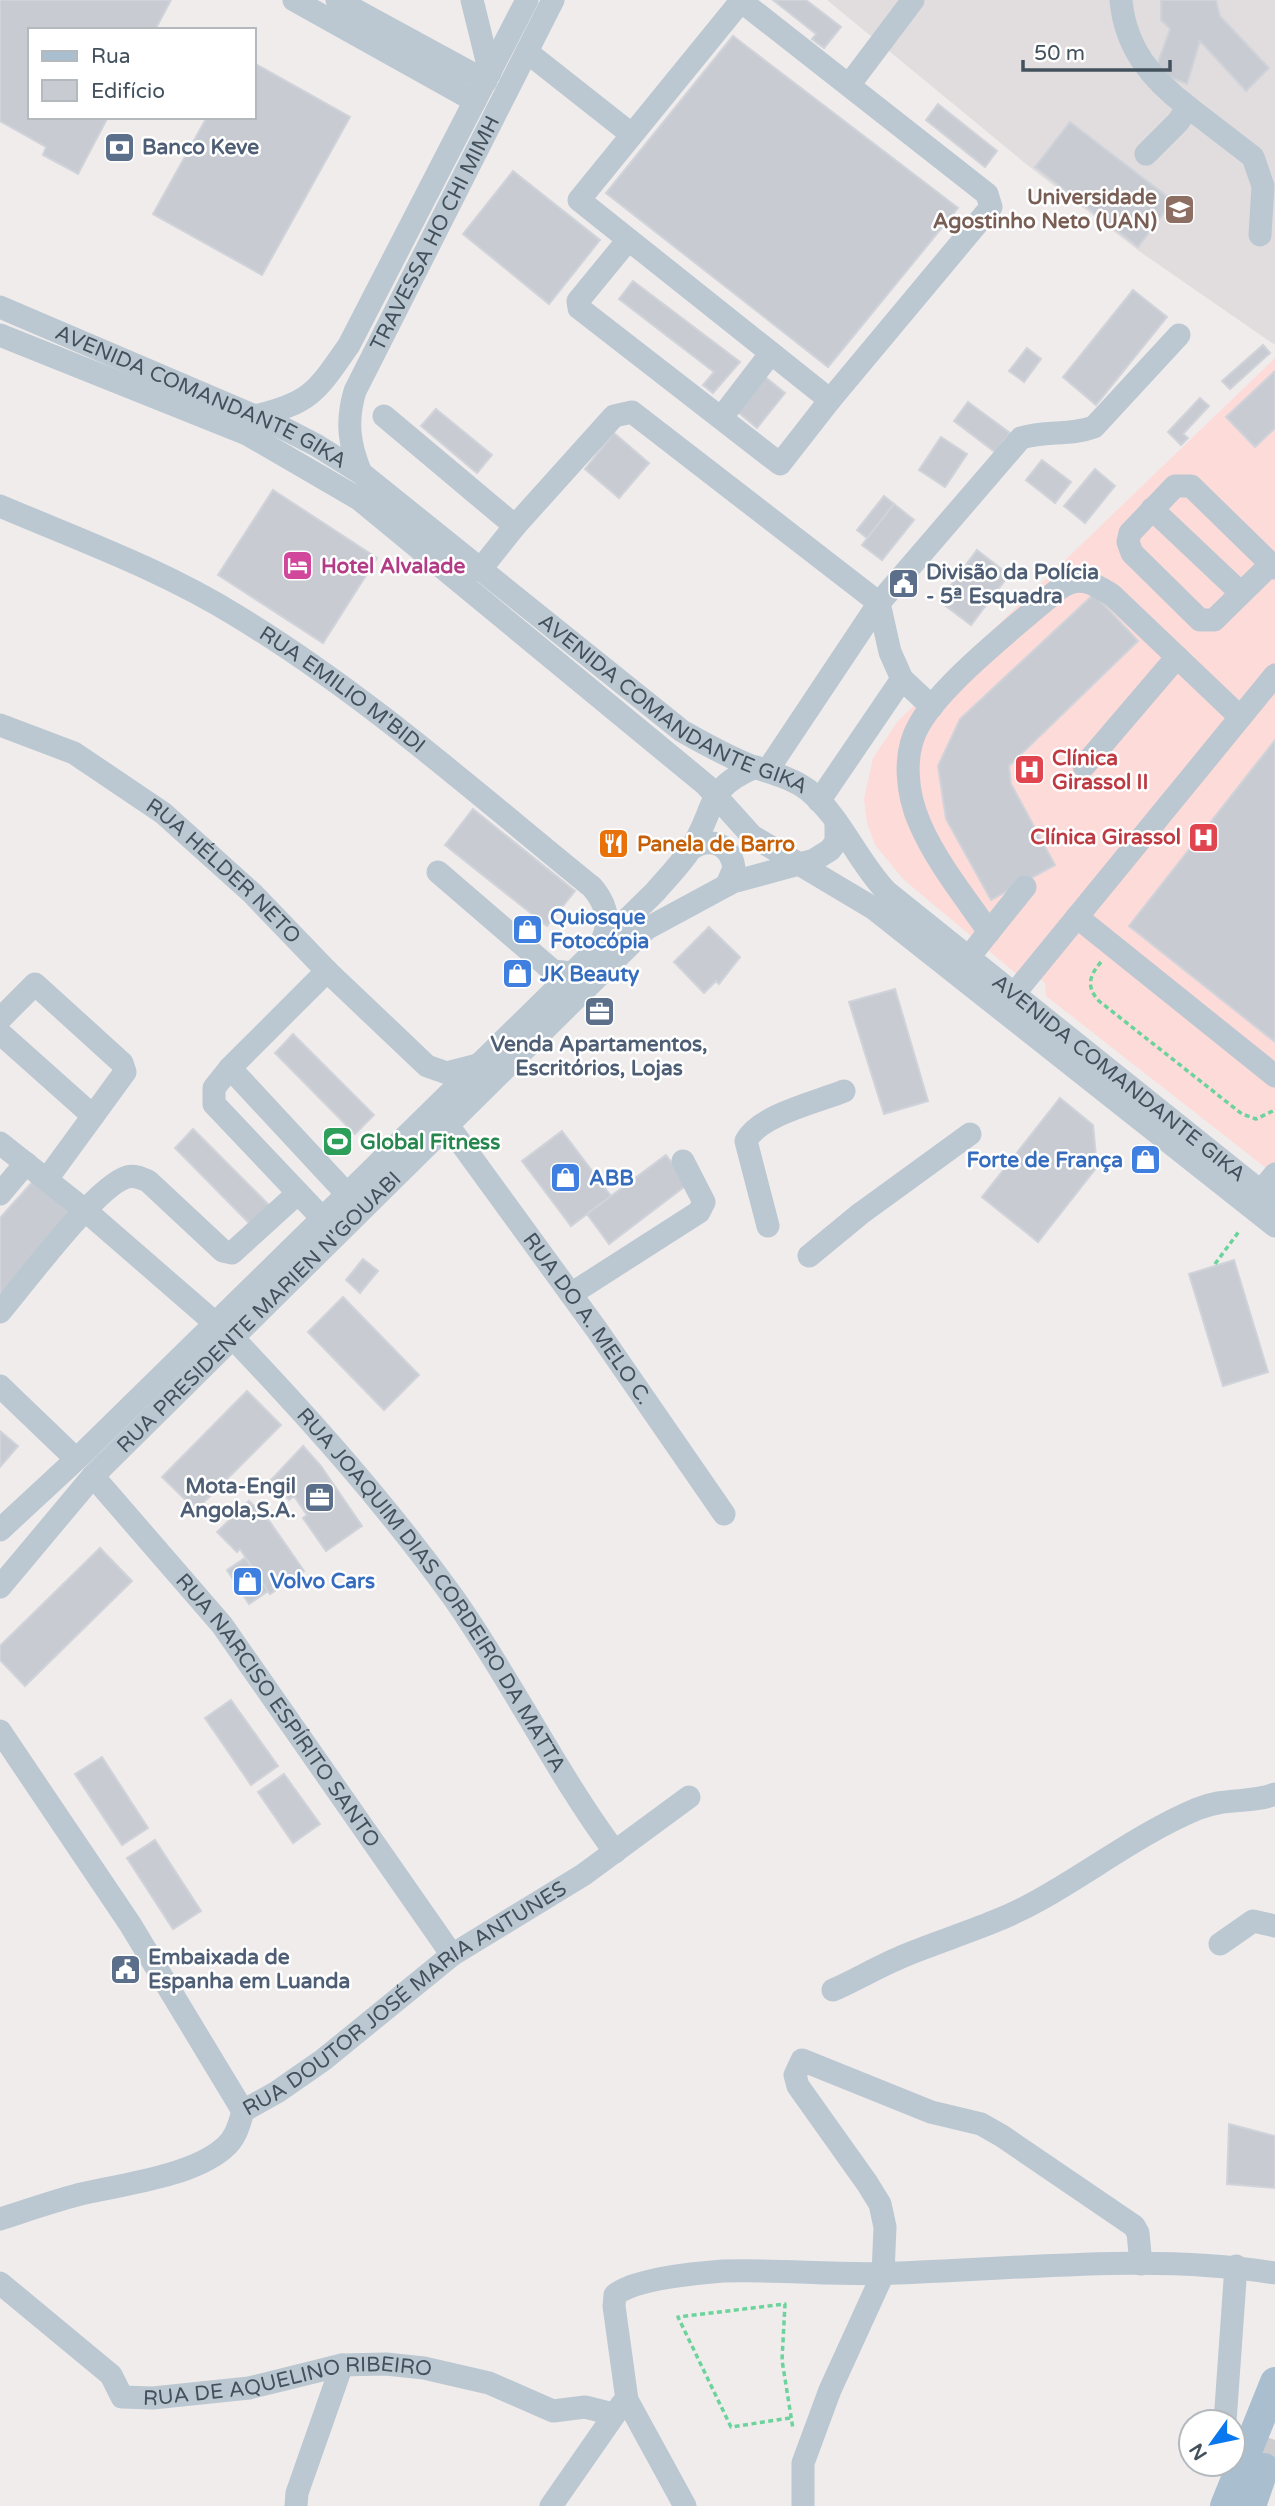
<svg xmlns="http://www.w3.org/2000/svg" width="1275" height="2506" font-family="'Varela Round',sans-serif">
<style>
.education{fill:#e1ddde}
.medical{fill:#fddbd9}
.building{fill:#c8ccd2;stroke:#d0d3d9;stroke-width:2}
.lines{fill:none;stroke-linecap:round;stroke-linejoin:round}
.major-tunnel{stroke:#cdcdcf;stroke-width:30;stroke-dasharray:30 15;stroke-linecap:butt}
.path{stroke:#6bd39b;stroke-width:3.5;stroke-dasharray:5 3.5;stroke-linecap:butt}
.minor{stroke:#bbc8d1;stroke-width:23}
.major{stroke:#a9becf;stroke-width:30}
.labels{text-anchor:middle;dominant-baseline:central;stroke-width:5;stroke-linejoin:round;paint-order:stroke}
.service-label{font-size:21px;font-weight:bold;fill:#4e5e75;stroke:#fff;text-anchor:start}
.education-label{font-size:21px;font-weight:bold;fill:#785e54;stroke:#fff;text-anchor:end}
.street-label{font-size:21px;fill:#43515c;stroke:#fff}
.hotel-label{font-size:21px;font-weight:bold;fill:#b23c85;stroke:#fff;text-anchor:start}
.health-label{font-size:21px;font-weight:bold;fill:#be3a42;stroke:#fff;text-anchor:start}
.food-label{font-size:21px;font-weight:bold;fill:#c56008;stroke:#fff;text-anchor:start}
.shop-label{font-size:21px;font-weight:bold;fill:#366cbe;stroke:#fff;text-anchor:start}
.leisure-label{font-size:21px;font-weight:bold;fill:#27864d;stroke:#fff;text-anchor:start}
</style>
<rect width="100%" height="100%" fill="#f0ecec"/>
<path class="education" d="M827,0H1275V345L1139,251L1031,168Z"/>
<path class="medical" d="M1275,358V1175L1046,996L1045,983L1027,968L1019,976L904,880L875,845L867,823L864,799L873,758L897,722Z"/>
<path class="building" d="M0,0H171L155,30H30V117H108L78,174L43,155L46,147L0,121Z
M773,0H806L841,27L824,48L812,39L816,34Z
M1161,0H1216L1220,16L1269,68L1246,91L1200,41L1187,84L1155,71L1170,29L1161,20Z
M733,36L958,208L828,367L606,193Z
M254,63L350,117L262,275L153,214L207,117H254Z
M938,104L997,151L985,167L926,120Z
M1070,122L1173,201L1138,247L1035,167Z
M513,171L600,240L549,304L463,234Z
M633,281L740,362L713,393L703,385L714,372L619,299Z
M1133,290L1167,317L1096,405L1063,377Z
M1263,345L1270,353L1230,389L1222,381Z
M1027,348L1041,359L1024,382L1009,371Z
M1275,371V428L1255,447L1226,417Z
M759,372L785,393L757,428L732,407Z
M1200,398L1209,406L1183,434L1188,438L1181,445L1168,432Z
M968,402L1010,433L995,452L954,421Z
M436,409L492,455L477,473L421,426Z
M614,433L649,463L619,498L585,469Z
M941,437L967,454L945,487L919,470Z
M1042,460L1071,482L1055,503L1026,480Z
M1095,469L1115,486L1085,523L1064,506Z
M273,490L377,558L323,643L218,575Z
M884,496L894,504L867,538L857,530Z
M894,504L914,520L882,560L862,545Z
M977,550L1009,575L971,625L939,601Z
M1094,594L1138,641L1009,766L1011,784L1055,865L991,900L946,819L938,766L960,719Z
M1275,740V1042L1129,926Z
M473,809L575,891L547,926L445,845Z
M709,927L740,957L719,984L716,981L704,993L674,962Z
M895,989L928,1101L884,1114L849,1002Z
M293,1034L374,1115L355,1134L275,1053Z
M1060,1098L1093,1125L1097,1167L1038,1242L982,1197Z
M193,1129L274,1210L255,1229L175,1148Z
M562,1131L611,1196L571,1226L522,1161Z
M666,1155L688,1184L609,1244L587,1214Z
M35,1179L75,1215L0,1299V1218Z
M363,1259L378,1271L360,1293L346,1280Z
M1234,1260L1268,1372L1223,1386L1189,1274Z
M343,1297L419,1375L384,1410L308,1332Z
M247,1391L281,1425L196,1510L162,1477Z
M0,1431L18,1446L0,1467Z
M303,1446L321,1466L362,1526L326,1551L303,1518L307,1515L294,1496L289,1500L271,1480Z
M249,1501L270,1522L304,1571L270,1594L240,1549L237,1552L217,1532Z
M100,1548L132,1581L25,1686L0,1660V1646Z
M245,1558L268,1591L249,1604L227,1570Z
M231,1700L278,1766L251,1785L205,1718Z
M102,1757L148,1828L122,1845L75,1774Z
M284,1774L320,1824L293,1843L258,1792Z
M155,1840L201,1911L173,1929L127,1858Z
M1229,2124L1275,2136V2188L1227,2184Z"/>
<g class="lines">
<path class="major-tunnel" d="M1264,2468L1275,2436"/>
<path class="path" d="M1101,962C1089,976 1086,987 1099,1001L1242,1114L1256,1119L1275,1110
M1215,1264L1240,1230
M790,2418L731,2427L678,2317L785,2304L782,2360L793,2429"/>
<g class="minor">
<path d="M294,0L475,101"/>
<path d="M337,0L486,81"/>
<path d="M472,0L490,73"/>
<path d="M740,0L741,1L987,194L991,207L830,400L579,200L741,1"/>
<path d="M1121,0C1125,47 1151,79 1188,107L1178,122L1146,154"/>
<path d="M527,52L631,134"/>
<path d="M849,85L913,0"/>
<path d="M1188,107L1253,157L1263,186L1260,235"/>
<path d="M628,240L578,301L579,308L780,464L830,400"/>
<path id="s1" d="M0,307L283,428L316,445L361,473L682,731C705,744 728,757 754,767C772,773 792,778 808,790C842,818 857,861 887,892L1275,1203"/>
<path d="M0,335L247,434L359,499L706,785L752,836L873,908L1275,1226"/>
<path d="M255,416C311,403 317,391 349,345L527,0"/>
<path d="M384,416L515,526L614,416L632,412L879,603L890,652L902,679L932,707"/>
<path d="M721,418L771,353"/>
<path id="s2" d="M361,473C349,445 346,421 355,391L553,0"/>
<path id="s3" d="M0,506C80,540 163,570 237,616C364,693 476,793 592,887C608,906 612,924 599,946"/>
<path d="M1152,509L1241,593"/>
<path d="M1271,564L1214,620H1200L1132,553L1128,542L1130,533L1175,486H1191L1275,568"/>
<path d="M480,570L515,526"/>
<path id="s4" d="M0,725L74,753L163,813L252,893L327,971L427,1066L447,1073L478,1065"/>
<path d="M1084,766L1177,657"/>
<path d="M767,771L879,603L1021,438C1045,430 1070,436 1094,427L1179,335"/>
<path d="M819,801L902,679"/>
<path d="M691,849C710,836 731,844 734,868L727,885"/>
<path d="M438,872L553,971L572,973"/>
<path d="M1077,917L1275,1076"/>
<path d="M989,932C965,897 937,863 920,824C907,795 902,754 919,725C942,683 1022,621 1060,588C1080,574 1094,584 1112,595L1240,717"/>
<path d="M968,958L1025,887"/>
<path d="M1014,994L1275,675"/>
<path d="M0,1019L35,984L122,1063L125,1072L93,1116"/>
<path d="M0,1033L93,1116L47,1179"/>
<path d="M230,1068L327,971"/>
<path id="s5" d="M447,1124L597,1330L724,1514"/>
<path d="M0,1143L86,1211L215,1323"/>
<path d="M1261,1191L1275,1174"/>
<path d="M0,1194L26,1163"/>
<path d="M322,1218L214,1104V1088L230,1068L347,1194"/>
<path d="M768,1226L746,1141C759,1115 817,1102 844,1091"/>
<path d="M809,1256L860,1214L970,1134"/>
<path d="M571,1294L699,1212L704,1202L683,1161"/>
<path d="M0,1312C24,1284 96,1186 127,1177C135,1175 141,1178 148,1181L223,1251L232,1253L298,1193"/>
<path id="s6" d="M233,1338C311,1420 386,1504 453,1597C511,1679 555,1771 615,1852"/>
<path d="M0,1386L76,1459"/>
<path id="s7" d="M93,1476L222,1625L452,1955"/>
<path d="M0,1530L82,1454L655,892C667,878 680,865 690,850C717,809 703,789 756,767"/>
<path id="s8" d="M0,1587L93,1476L646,929L733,882L814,860L830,850L836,842V821"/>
<path d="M0,1731L130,1924L243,2111"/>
<path d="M1220,1944L1253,1921L1275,1926"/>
<path d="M833,1990C858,1979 881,1965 906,1955C950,1937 997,1924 1039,1900C1093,1870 1140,1833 1197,1809C1225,1797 1250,1804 1275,1794"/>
<path id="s9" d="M0,2219C25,2211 51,2202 77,2195C118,2185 191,2177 224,2148C236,2138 239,2125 243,2111L277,2092L323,2060L452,1955L583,1875L689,1797"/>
<path id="s10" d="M0,2283L111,2375L122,2397L153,2398L249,2388L342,2365L386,2364L424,2368L489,2383L553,2411L585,2407L613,2414"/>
<path d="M1225,2422L1236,2266"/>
<path d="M296,2506L297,2493L342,2365"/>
<path d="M551,2506L622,2404"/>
<path d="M685,2506L627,2400L614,2306L615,2295C634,2279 697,2273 723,2271C781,2269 840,2276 898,2273C1022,2269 1152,2253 1275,2273"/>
<path d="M803,2506V2463L830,2390L883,2274L885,2227L880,2204L867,2183L798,2086L795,2075L802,2060L931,2112L981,2124L1002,2136L1134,2226L1138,2233L1141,2264"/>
</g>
<path class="major" d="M1225,2506L1275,2382
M1251,2506L1264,2468"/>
</g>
<defs>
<symbol id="bank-square" viewBox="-11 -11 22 22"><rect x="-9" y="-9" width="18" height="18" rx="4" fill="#5c6f8a" stroke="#fff"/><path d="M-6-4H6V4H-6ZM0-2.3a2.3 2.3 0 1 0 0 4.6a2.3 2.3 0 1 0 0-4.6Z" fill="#fff"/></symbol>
<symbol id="university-square" viewBox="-11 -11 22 22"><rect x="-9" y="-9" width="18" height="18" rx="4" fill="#8d6e63" stroke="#fff"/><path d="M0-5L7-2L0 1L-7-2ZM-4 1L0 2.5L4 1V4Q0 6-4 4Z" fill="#fff"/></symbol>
<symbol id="hotel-square" viewBox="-11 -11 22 22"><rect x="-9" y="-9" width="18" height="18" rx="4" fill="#d1479c" stroke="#fff"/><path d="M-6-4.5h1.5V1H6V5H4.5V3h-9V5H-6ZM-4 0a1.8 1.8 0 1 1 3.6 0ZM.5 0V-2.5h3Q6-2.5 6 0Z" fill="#fff"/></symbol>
<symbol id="civic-square" viewBox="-11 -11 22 22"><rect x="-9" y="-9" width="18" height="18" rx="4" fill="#5c6f8a" stroke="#fff"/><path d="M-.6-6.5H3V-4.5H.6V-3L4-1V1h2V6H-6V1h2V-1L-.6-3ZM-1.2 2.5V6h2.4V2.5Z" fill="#fff"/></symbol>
<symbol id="hospital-square" viewBox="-11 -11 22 22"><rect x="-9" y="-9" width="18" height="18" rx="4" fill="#e0444e" stroke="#fff"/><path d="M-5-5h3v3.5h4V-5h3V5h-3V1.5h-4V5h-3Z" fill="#fff"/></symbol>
<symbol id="restaurant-square" viewBox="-11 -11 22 22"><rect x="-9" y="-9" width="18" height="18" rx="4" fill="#e8710a" stroke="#fff"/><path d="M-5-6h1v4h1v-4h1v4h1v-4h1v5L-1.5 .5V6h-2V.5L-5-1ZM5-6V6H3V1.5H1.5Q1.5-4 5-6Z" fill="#fff"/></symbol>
<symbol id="shop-square" viewBox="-11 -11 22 22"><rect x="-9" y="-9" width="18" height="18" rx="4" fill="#3f7fe0" stroke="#fff"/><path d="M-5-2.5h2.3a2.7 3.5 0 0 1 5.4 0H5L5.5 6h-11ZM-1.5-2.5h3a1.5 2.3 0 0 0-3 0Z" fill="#fff"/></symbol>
<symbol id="office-square" viewBox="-11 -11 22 22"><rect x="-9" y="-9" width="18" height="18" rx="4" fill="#5c6f8a" stroke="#fff"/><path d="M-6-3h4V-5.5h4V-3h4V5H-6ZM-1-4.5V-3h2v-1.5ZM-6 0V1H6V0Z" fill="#fff"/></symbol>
<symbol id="stadium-square" viewBox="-11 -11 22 22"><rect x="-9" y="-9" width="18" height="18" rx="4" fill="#2e9e5b" stroke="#fff"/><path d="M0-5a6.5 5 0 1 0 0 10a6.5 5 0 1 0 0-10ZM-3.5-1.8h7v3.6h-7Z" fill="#fff"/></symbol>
</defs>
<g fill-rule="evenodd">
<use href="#bank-square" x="102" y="130" width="35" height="35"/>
<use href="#university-square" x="1162" y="192" width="35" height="35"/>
<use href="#hotel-square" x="280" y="548" width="35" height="35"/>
<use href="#civic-square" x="886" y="566" width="35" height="35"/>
<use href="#hospital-square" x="1012" y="752" width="35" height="35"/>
<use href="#hospital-square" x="1186" y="820" width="35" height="35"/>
<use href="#restaurant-square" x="596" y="826" width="35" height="35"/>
<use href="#shop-square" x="510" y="912" width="35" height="35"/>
<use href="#shop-square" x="500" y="956" width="35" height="35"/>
<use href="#office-square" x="582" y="994" width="35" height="35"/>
<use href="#stadium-square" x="320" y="1124" width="35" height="35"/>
<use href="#shop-square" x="1128" y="1142" width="35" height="35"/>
<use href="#shop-square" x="548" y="1160" width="35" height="35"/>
<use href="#office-square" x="302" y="1480" width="35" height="35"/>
<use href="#shop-square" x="230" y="1564" width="35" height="35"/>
<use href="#civic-square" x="108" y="1952" width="35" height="35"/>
</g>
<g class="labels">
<g class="service-label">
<text x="142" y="147">Banco Keve</text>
<text x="926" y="572">Divisão da Polícia<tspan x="926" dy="24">- 5ª Esquadra</tspan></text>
<text x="599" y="1044" text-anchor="middle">Venda Apartamentos,<tspan x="599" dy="24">Escritórios, Lojas</tspan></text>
<text x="296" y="1486" text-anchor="end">Mota-Engil<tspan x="296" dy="24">Angola,S.A.</tspan></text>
<text x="148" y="1957">Embaixada de<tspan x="148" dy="24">Espanha em Luanda</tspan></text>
</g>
<g class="education-label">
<text x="1157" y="197">Universidade<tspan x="1157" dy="24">Agostinho Neto (UAN)</tspan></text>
</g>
<g class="street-label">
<text stroke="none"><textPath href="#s2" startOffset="261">TRAVESSA HO CHI MIMH</textPath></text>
<text stroke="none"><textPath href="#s1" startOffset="220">AVENIDA COMANDANTE GIKA</textPath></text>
<text stroke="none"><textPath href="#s3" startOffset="390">RUA EMILIO M'BIDI</textPath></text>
<text stroke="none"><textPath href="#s1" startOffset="788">AVENIDA COMANDANTE GIKA</textPath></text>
<text stroke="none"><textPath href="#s4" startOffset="270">RUA HÉLDER NETO</textPath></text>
<text stroke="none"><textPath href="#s1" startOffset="1376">AVENIDA COMANDANTE GIKA</textPath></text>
<text stroke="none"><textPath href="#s8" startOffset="378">RUA PRESIDENTE MARIEN N'GOUABI</textPath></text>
<text stroke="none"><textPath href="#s5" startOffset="240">RUA DO A. MELO C.</textPath></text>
<text stroke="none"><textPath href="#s6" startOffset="322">RUA JOAQUIM DIAS CORDEIRO DA MATTA</textPath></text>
<text stroke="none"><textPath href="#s7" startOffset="299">RUA NARCISO ESPÍRITO SANTO</textPath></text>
<text stroke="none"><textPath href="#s9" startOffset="476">RUA DOUTOR JOSÉ MARIA ANTUNES</textPath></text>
<text stroke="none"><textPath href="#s10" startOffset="336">RUA DE AQUELINO RIBEIRO</textPath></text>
</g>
<g class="hotel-label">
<text x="321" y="566">Hotel Alvalade</text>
</g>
<g class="health-label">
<text x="1052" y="758">Clínica<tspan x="1052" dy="24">Girassol II</tspan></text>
<text x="1181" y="837" text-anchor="end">Clínica Girassol</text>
</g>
<g class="food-label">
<text x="637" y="844">Panela de Barro</text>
</g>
<g class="shop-label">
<text x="550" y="917">Quiosque<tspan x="550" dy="24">Fotocópia</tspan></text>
<text x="540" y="974">JK Beauty</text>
<text x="1123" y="1160" text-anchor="end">Forte de França</text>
<text x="589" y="1178">ABB</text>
<text x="270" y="1581">Volvo Cars</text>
</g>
<g class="leisure-label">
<text x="360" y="1142">Global Fitness</text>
</g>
</g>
<rect x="28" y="28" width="228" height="91" fill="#ffffff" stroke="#b4b9be" stroke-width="2"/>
<rect x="42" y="51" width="35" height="10" fill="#a9becf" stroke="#b4b9be" stroke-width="2"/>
<text x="91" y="63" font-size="21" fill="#43515c">Rua</text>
<rect x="42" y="80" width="35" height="21" fill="#c8ccd2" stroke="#b4b9be" stroke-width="2"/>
<text x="91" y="98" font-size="21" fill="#43515c">Edifício</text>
<g transform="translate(1212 2443) rotate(237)"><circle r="33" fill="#ffffff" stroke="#b4b9be" stroke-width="2"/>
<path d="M0-5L12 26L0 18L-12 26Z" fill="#0977ed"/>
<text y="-10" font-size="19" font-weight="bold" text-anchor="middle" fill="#43515c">N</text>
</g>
<path d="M1023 60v10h147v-10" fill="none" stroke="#43515c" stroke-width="3.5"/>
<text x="1034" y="60" font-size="21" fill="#43515c" stroke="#ffffff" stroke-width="5" paint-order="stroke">50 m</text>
</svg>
